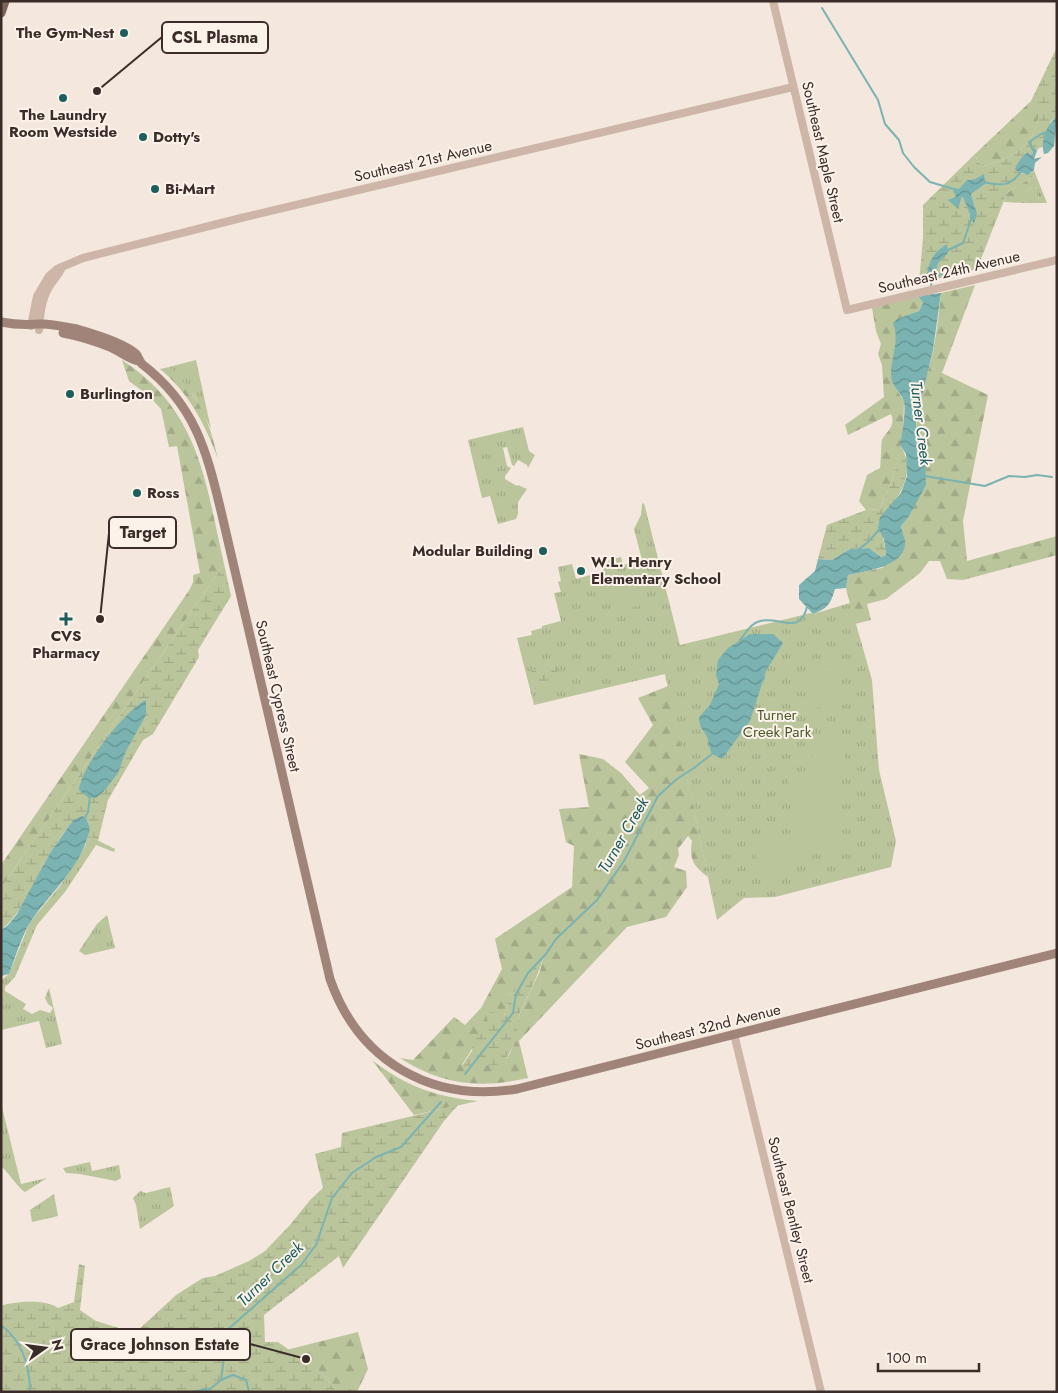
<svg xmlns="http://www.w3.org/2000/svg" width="1058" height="1393" font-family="Jost,sans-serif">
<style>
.grass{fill:url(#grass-tufts)}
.forest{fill:url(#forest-firs);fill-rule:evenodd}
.wetland{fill:url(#wetland-marsh);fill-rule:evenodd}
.pitch{fill:#bac59c}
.water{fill:url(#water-waves)}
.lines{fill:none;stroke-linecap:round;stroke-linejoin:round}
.stream{stroke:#7ab3b1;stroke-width:2}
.tertiary{stroke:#cdb6a8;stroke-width:8}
.secondary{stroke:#a18479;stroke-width:9}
.primary{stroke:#7d6259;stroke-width:9}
.poi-dot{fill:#1b5e5d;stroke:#fbf2ea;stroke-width:2}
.labels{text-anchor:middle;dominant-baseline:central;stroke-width:4;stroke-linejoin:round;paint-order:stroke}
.poi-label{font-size:15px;font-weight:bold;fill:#3a2c29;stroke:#fbf2ea;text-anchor:start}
.street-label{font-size:15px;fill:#3a2c29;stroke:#fbf2ea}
.park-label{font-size:15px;fill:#4d5a2a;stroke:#fbf2ea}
.water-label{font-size:16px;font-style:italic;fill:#1b5e5d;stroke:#fbf2ea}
.leader{fill:none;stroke:#3a2c29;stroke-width:2}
.callout-dot{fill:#3a2c29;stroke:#fbf2ea;stroke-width:2}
.callout{fill:#fbf2ea;stroke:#3a2c29;stroke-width:2}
.callout-label{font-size:16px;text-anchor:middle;font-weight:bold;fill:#3a2c29}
</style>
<defs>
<pattern id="grass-tufts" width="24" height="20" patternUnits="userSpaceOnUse" patternTransform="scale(1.25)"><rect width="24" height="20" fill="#bac59c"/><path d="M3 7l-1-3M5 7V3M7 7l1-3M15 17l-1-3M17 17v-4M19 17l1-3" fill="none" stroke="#a1a986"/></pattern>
<pattern id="forest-firs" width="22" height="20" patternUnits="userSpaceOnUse" patternTransform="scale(1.25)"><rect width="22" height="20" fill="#bac59c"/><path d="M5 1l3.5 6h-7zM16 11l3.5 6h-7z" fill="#a1a986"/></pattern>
<pattern id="wetland-marsh" width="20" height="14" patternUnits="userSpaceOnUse" patternTransform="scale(1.25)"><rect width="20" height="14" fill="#bac59c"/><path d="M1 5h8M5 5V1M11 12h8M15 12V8" fill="none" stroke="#a1a986"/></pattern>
<pattern id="water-waves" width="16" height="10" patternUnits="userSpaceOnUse" patternTransform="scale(1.25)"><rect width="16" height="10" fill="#7ab3b1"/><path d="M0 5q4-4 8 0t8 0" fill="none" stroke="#659290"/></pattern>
</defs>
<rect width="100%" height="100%" fill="#f4e7dd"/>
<path class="grass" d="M1032,187H1036L1039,193L1038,203H1024L1027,199V191Z
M196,360L211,429L195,397L169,367Z
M523,427L529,451L535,455L528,468L527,465L518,460L514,466L512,465L507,447L503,448L507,466L511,468L505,476V479L517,486L518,485L527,489L518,502V514L516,519L498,524L490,496L482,498L468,440Z
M644,503L680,645L811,613L813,614L850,603L872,680L879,770L896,841L891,867L775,897L744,898L717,920L665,674L534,705L517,638L532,635L531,631L542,628V626L561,621L554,593L561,592L558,582L561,581L558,567L572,564L576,579L601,572L609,560L621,557L623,565L642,560L634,529L641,515L642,504Z
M91,837L115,849L114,852L96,845L65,892L37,925L15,977L5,987V991L26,1004L23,1009L32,1014L40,1010L50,1013L53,1008L48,1004L45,998L49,988L62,1044L46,1048L39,1021L1,1030V980L9,974L30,922L60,886Z
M107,915L115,948L85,955L79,951L97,924Z
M1,1103L21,1184L47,1178L25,1192C19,1189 8,1172 1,1166Z
M90,1162L92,1171L119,1165L121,1178L116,1181L80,1174L66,1173L63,1168Z
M170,1187L174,1206L140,1229L136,1205L133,1198L140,1191L146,1193Z
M54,1194L58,1216L32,1222L30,1210Z"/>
<path class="forest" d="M1031,101L1039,112C1038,117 1038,123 1036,128C1028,150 1003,162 982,166L974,155Z
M1032,177L1037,178L1047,203H1038L1039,193L1036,187H1032L1027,191V199L1024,203L1004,202L1007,193Z
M975,285L942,373L988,395L963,521L967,561L1057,536V555L963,580L947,579L940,561H929L920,573L886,599L867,604L871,620L855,624L846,588L848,575L882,568L905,544L901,526C916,507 919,486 925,463C904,429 926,386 933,351C937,332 939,312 941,293Z
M918,296L923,303L919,311L899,318L891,375L893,384L904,401L903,434L894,475L880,509L866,510L859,501L867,475L880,468C881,462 881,444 882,440C887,430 896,427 891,414L848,435L845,425L884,397L882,365L878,354L881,344L876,331L872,308Z
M122,360C200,411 205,481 224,564L1,888V865L190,589L193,582V575L200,573L177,446L169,447L161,409L149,396L129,381Z
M169,367C199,396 209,419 218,459C205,424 189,393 160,369Z
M668,686L708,877C693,866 689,859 692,841L688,836L678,849L679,855L674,867L686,871L687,887L666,917L627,927L519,1041L528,1078C480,1089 441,1085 400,1058L413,1060L454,1017L465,1025L481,1008L502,969L495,939L572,887L574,846L566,842L559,809L589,807L579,754L603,759L621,773L640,795L649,788L625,762L653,725L638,698ZM544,956L540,971L520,1013L516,1029V1040L506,1061L462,1065L480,1036L487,1031L489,1022L498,1015H504L508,1004V996L517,990Z
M372,1060C405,1086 436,1097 478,1101L414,1115Z
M358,1332L368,1369L357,1392H337L322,1373L286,1350Z"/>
<path class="wetland" d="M1057,47V116L1051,121L1043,147L1039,148L1037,151L1032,148L1033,153L1030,155L1026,153L1017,165V171L1024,174L1031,173L1034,170L1037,178L1032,177L1007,193L977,269L919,283L923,238V205L974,155L982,166C1003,162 1028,150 1036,128C1038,123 1038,117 1038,112L1031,101ZM984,175L971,194L975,207L974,223L963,196L949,199L956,196L967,180L975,179Z
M900,445C917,470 900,500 880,517L886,555L881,557L869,548L850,549L832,560L818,559L827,525L866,510L880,509L894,475Z
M224,564L231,596L198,650L199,657L153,734L143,740L108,800L98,841L91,837L85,847L90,828L86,819L73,820C65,831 56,843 49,855C35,879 23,913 1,930V888Z
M553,663L557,666L559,683L536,689C530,686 530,676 532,670Z
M544,955C539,975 529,993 520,1013C517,1021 518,1031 516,1040C513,1049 506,1054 506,1065L462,1066L472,1051L473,1037C487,1035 490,1027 486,1014L493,1012L498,1015H504L508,1004V996L517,990Z
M458,1105L444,1121L343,1268L339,1256L264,1315L265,1342H278L322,1373L337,1392H1V1306C14,1301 47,1299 58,1308L74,1302L79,1264L85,1266L80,1310L96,1321L135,1333L176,1295L203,1278L215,1276L249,1261L265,1251L290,1225L310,1200L323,1188L315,1154L341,1147L342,1133Z"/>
<path class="pitch" d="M631,573L638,577L644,605L620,609C608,602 606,593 606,579Z
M837,665L846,701L811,710L801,675Z
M837,739L842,743L847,764L836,774L824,773L813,764L812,750L816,743Z
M835,778L839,847L793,849L789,780Z
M773,841C789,844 797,860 786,873L767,878L760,874L756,855C758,846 764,842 773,841Z"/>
<path class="water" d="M1057,116L1054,146L1048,153L1044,154C1040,142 1047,124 1057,116Z
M1033,147L1037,151L1034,159L1042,157L1035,163L1034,170L1028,175L1017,171L1015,169C1017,163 1023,155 1028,152L1030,155L1033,153L1032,149Z
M984,174L985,184L971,194L977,214L974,224L963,197L959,198L961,199L958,209L948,200L956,196L953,191L960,188L967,180L975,179Z
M947,244L948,253L938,263L935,274L954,272L935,277L927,274C929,260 935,251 947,244Z
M941,293L933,350L916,421L917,451L925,463L926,485L909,516L901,526C902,532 906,540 905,545C902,567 866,571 848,575L846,588L835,589C830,605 828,608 813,614L799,599V585L815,571L818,559L832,560L850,549L869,548L881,557L886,555L884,539L878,528L880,517L901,493L907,476L906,454L900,445C902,436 906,411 904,402C902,392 891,388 891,374C891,357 900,339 893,323L899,318L919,311L923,303L918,296Z
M750,634H773L783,643L766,671L750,721L722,759L712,754C709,748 709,742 707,737C703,727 700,732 699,717L710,705L719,684L716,675L718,660L728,648Z
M146,700V715L126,751L118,773L104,791L96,798H89L79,790C81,767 125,710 146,700Z
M82,816L86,818L90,828C83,865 52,891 31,921C22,935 15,958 9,974L1,976V930L8,925L17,914L50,853L73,820Z"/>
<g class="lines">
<path class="stream" d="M822,8L878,100L885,124L899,140L903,153L914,167L930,182L957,190
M1033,150L1029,142L1041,134L1047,132
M983,182C1001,186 1011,187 1022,170
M946,251L963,243L971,220V216
M931,288L932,273
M925,476L985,486L1009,476L1025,477L1037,475L1052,477
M858,550L868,542L880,529
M740,640C746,633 751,623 760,621C780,616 800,636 807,607
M761,683L764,678L763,674
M84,819L88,812L90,796
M465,1074L513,1013L516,994L528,973L546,954L556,939L597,900L624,861L658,796L677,779L694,768L712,754
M1,1325C22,1341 30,1366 30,1392
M221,1380L224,1357L220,1341L226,1331L301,1265L316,1245L332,1198L352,1173L376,1157L401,1147L441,1102
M121,1392H172
M191,1392L210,1389L221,1380L233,1375L246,1380L249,1392"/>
<path class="tertiary" d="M773,1L847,310L1057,260
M31,326L37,296L49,276L57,269L83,258L241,218L793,87
M39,330C40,315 41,301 49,287C53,280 59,275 62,267
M734,1034L821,1392"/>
<path class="secondary" d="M1,322C16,325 25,325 39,324C50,323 66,327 77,329C91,333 126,344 136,354C139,357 139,361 142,364C195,405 206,449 221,511L330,979C359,1062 432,1103 517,1089L1057,953
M63,333C79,336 95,341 110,347C120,351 128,359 139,361"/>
<path class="primary" d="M1,13L5,1"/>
</g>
<g class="poi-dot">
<circle cx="124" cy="33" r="5"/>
<circle cx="63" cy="98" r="5"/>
<circle cx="143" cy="137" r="5"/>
<circle cx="155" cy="189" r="5"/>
<circle cx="70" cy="394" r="5"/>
<circle cx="137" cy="493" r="5"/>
<circle cx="543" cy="551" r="5"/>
<circle cx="581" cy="571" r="5"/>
<path d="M63.5 611.5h5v5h5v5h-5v5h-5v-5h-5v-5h5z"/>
</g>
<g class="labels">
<g class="poi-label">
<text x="114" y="33" text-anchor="end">The Gym-Nest</text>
<text x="63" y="115" text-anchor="middle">The Laundry<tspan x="63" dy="17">Room Westside</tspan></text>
<text x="153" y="137">Dotty's</text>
<text x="165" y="189">Bi-Mart</text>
<text x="80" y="394">Burlington</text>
<text x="147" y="493">Ross</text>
<text x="533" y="551" text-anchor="end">Modular Building</text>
<text x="591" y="562">W.L. Henry<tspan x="591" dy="17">Elementary School</tspan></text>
<text x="66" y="636" text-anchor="middle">CVS<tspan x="66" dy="17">Pharmacy</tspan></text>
</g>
<g class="street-label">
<text transform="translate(823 152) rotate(77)">Southeast Maple Street</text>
<text transform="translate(423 161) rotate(-13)">Southeast 21st Avenue</text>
<text transform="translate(949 272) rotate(-13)">Southeast 24th Avenue</text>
<text transform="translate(278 696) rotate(77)">Southeast Cypress Street</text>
<text transform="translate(708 1027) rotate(-14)">Southeast 32nd Avenue</text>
<text transform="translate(791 1210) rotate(76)">Southeast Bentley Street</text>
</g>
<g class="park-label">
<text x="777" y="715">Turner<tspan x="777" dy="17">Creek Park</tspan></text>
</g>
<g class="water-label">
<text transform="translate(921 423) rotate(83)">Turner Creek</text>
<text transform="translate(623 835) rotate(-60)">Turner Creek</text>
<text transform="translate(270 1274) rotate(-44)">Turner Creek</text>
</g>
</g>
<path class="leader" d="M97 91L162 37M100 619L109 533M306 1359L250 1344"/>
<g class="callout-dot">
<circle cx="97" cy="91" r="5"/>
<circle cx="100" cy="619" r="5"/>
<circle cx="306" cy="1359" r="5"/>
</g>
<g class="callout">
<rect x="162" y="22" width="106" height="31" rx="5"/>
<rect x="109" y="517" width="67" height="31" rx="5"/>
<rect x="71" y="1329" width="179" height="31" rx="5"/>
</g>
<g class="callout-label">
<text x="215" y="43">CSL Plasma</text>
<text x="143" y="538">Target</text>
<text x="160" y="1350">Grace Johnson Estate</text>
</g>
<rect width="1058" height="1393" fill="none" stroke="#3a2c29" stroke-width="5"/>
<g transform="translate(45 1348) rotate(76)" stroke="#fbf2ea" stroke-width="4" paint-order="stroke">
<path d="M0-4L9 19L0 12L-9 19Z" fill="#3a2c29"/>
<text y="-8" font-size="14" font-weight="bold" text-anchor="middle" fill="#3a2c29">N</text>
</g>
<path d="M878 1363v8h101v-8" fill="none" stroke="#3a2c29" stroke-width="2.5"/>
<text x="886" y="1363" font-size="15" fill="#3a2c29" stroke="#fbf2ea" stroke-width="4" paint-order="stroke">100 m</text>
</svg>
